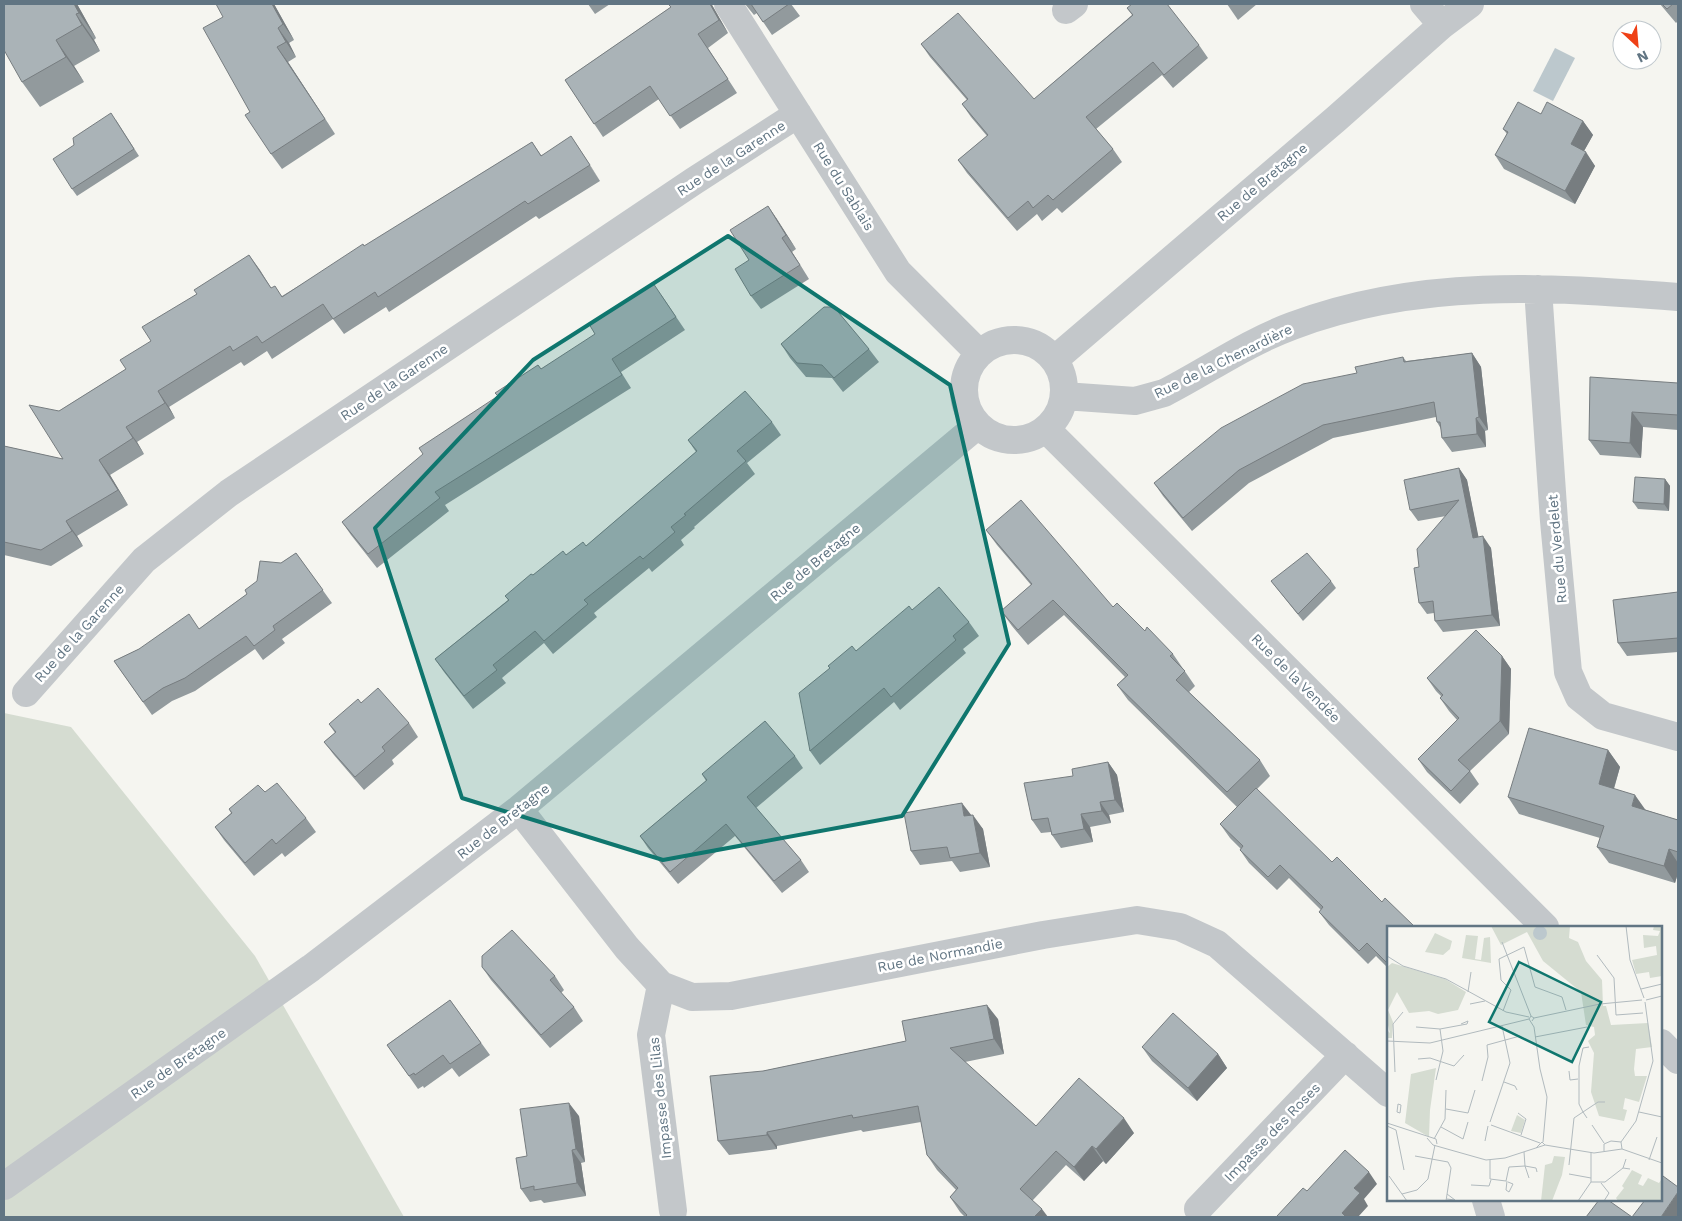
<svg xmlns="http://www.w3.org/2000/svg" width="1682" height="1221" font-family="'Work Sans',sans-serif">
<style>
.green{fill:#d5dcd1}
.water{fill:#bcc8cd}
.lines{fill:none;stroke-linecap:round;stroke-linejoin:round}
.street{stroke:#c3c7ca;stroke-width:28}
.wall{fill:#929a9d}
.shaded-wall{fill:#777d80}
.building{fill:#aab3b7;stroke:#777d80}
.marked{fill:#0f766e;fill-opacity:0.2;stroke:#0f766e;stroke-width:4;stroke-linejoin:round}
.labels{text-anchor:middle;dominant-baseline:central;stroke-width:5;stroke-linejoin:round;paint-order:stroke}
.street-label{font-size:14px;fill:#617583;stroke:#fff}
.inset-road{fill:none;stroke:#b1babe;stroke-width:1}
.view{fill:#0f766e;fill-opacity:0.15;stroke:#0f766e;stroke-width:2.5}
.inset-edge{fill:none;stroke:#617583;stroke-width:2.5}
</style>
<rect width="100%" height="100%" fill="#f5f5f0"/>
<path class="green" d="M4,713L71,727L255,956L404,1217H4Z"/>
<path class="water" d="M1555,48L1575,58L1553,101L1533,91Z"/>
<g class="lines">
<path class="street" d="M728,4L898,272L979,353
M1424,4L1442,25
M1066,10L1074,4
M1538,289L1554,521L1568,672L1579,697L1603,716L1678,737
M964 390a50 50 0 1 1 100 0a50 50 0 1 1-100 0Z
M1054,360L1336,119L1442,25L1470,4
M1064,396L1135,401L1164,393C1207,371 1246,343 1292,326C1419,278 1546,287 1678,297
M1046,429L1545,927
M26,693L144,560L229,493L694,181L798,114
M519,809L627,948L661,985L692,997L731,996L1043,935L1137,920L1180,927L1217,944L1388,1093
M661,985L651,1035L673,1211
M1661,1043L1678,1060
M4,1186L311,968L519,809L978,425
M1486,1200L1491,1217
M1198,1209L1345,1055"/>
</g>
<path class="wall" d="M77,4L96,38L94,40L100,51L74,66L84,82L40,107L22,82Z
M274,4L294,40L289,43L296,57L288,62L335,134L282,169L271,154L250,112L223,17Z
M588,4H610L595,14Z
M745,4H791L800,16L772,35L757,13L754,15Z
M1227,4H1257L1238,20Z
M1660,4H1678V21L1676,23Z
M712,5L728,33L708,48L737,93L680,129L659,99L603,137L565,80L671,7Z
M1127,8L1199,45L1208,58L1173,88L1162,75L1096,129L1113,149L1122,162L1062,213L1057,208L1042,221L1037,214L1017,231L967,173L958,160L987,136L971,117L962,104L967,100L930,57L921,44L1034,99L1132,15Z
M1541,114L1583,121L1593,135L1584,151L1595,166L1575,204L1504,169L1495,155L1507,134L1503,129Z
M116,120L139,156L77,196L72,189Z
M532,142L541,155L581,152L600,181L539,219L536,216L389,312L386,307L344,334L333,319L272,359L267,351L244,366L241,362L169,407L175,418L137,442L144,454L110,475L128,505L77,536L83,546L51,566L4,555V446L63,459L59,411L126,369L151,341L197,294L249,255L271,288L282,296L365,246Z
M768,206L796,249L792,252L809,279L761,309L751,296L749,260Z
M662,296L685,330L621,372L631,388L445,505L449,511L377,568L351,535L342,522L538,365L541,369Z
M781,344L869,349L879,362L843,392L832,378L806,377L790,358Z
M1472,353L1481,367L1488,430L1485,431L1486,447L1452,452L1442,438L1441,429L1437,422L1436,417L1333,438L1249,483L1192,531L1163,496L1154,483L1357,373L1403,357L1406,361Z
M1678,383V430L1643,427L1641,458L1600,455L1589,440Z
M772,422L781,435L747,463L755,474L694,527L695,528L681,540L684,545L652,572L649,568L594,613L597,617L553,654L544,643L502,678L506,683L473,709L444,672L435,659L508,600L505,596L533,575L566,555L586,546L696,452L688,440Z
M1459,468L1467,480L1478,537L1491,548L1500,626L1443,632L1435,621L1434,613L1427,614L1419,603L1446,516L1418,521L1410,510Z
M1665,479L1670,486L1669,511L1638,509L1633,502Z
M986,530L1113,607L1145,631L1173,654L1195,686L1189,692L1260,760L1270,776L1257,789L1388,927V968L1376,956L1368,964L1329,925L1319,912L1321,910L1289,878L1277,890L1249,863L1240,850L1241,849L1230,838L1220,824L1237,807L1128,700L1117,685L1125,677L1064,615L1028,645L1012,626L1001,611L1031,585L997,545Z
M296,553L332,603L282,639L285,643L263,660L255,649L195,691L172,701L152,715L114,661L139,649L199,629L247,594L281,563Z
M1271,581H1331L1336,588L1303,621Z
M1678,592V652L1627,656L1618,643Z
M912,610L969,622L979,636L963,649L966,653L900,710L894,702L820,765L810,751L830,668L856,651Z
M1502,656L1511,669L1509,734L1470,771L1479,784L1460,804L1427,772L1418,759L1457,720L1449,711L1440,698L1441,696L1436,691L1427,678Z
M361,703L409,723L418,737L392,760L394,764L364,790L334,755L324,742L335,733L329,724Z
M1608,750L1620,767L1614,789L1646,810L1678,820V873L1675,883L1609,863L1597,847L1600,838L1519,814L1508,797Z
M795,756L803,768L756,808L801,860L809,872L782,893L735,836L678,884L648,848L640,836L706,781L702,774Z
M1108,762L1117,775L1124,812L1109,815L1111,823L1090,827L1093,842L1061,848L1052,835L1051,832L1041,833L1032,820L1073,776Z
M265,792L306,818L316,832L285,857L282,853L254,876L224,840L215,827L231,813L229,809Z
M971,816L983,829L990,867L960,872L952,861L920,865L911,851Z
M482,967L555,976L564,990L561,993L574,1007L583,1021L550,1048L491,980Z
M450,1000L490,1055L459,1077L452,1068L424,1088L423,1086L418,1089L387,1045Z
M998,1019L1004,1054L965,1062L1036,1126L1134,1133L1106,1164L1103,1161L1084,1181L1066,1165L1033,1200L965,1217L960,1212L950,1197L956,1190L937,1170L927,1155L921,1122L863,1132L861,1130L777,1146V1149L729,1155L718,1141L763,1071L906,1041Z
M1142,1047L1218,1054L1227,1068L1197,1101L1152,1061Z
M579,1116L585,1162L581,1163L586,1196L544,1203L541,1200L530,1202L521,1189L527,1156Z"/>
<path class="shaded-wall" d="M74,4H77L96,38L79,13Z
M272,4H274L294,40L283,24Z
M710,4H713L712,5L728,33L719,20Z
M76,14L94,40L100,51L82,25Z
M278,28L289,43L296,57L286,42Z
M56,40L74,66L84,82L66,57Z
M277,47L288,62L335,134Z
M1583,121L1593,135L1580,158L1571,144Z
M571,136L581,152L600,181L590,165Z
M1586,152L1595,166L1575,204L1565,191Z
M768,206L777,219L796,249L786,235Z
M782,238L792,252L809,279L800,265Z
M249,255L260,270L281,304L271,288Z
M1472,353L1481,367L1488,430L1479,417Z
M158,391L169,407L175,418L165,403Z
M1632,412L1643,427L1641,458L1630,443Z
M1476,418L1485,431L1486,447L1477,434Z
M126,427L137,442L144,454L133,438Z
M99,460L110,475L128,505L118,490Z
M1459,468L1467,480L1481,549L1473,538Z
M1665,479L1670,486L1669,511L1664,504Z
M66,521L77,536L83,546L72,531Z
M1483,536L1491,548L1500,626L1492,615Z
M1502,656L1511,669L1509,734L1500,721Z
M1608,750L1620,767L1610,801L1599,784Z
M1108,762L1117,775L1124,812L1115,800Z
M1635,795L1647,812L1632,806Z
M1100,802L1109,815L1111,823L1102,811Z
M962,803L972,816H964Z
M1081,814L1090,827L1093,842L1084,829Z
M973,815L983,829L990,867L980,853Z
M1669,849L1678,863V873L1675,883L1664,866Z
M987,1005L998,1019L1004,1054L994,1039Z
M1218,1054L1227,1068L1197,1101L1188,1088Z
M569,1103L579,1116L585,1162L576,1149Z
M1124,1118L1134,1133L1106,1164L1096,1149Z
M767,1132L777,1146V1149L767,1135Z
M1092,1146L1103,1161L1084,1181L1074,1167Z
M572,1150L581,1163L586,1196L577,1183Z
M1369,1172L1377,1184L1364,1199L1368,1206L1358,1217H1345L1342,1213L1354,1188Z
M1678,1192V1217H1661Z
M1042,1209L1048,1217H1034Z"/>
<path class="building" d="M4,4H74L79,13L76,14L82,25L56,40L66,57L22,82L4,50Z
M216,4H272L283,24L278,28L286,42L277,47L325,119L271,154L245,115L250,112L203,28L223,17Z
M668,4H710L719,20L698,34L728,79L670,116L650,86L594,124L565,80L671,7Z
M751,4H789L763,22Z
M1132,4H1167L1199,45L1164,75L1153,62L1086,117L1113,149L1053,200L1048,195L1033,208L1028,201L1008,218L958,160L988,135L962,104L968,99L921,44L958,13L1034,99L1133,15L1127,8Z
M1662,4H1673L1667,9Z
M1518,102L1541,114L1547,102L1583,121L1571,144L1586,152L1565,191L1495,155L1508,132L1503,129Z
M111,113L134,149L72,189L53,159L74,145L73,138Z
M571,136L590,165L528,204L525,201L378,297L375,292L333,319L323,304L262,343L257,336L233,351L230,346L158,391L165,403L126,427L133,438L99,460L118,490L66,521L72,531L41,550L4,542V446L63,459L29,405L59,411L126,369L120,360L151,341L142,327L197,294L194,290L249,255L271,288L275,286L282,297L363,244L364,246L532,142L541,156Z
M768,206L786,235L782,238L800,265L751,296L735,269L749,260L730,230Z
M653,283L676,317L612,359L622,375L435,492L440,498L368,554L342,522L423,454L419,448L498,396L495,393L538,365L541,369L595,334L589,324Z
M824,307H834L869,349L834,378L822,365L797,363L781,344Z
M1472,353L1479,417L1476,418L1477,434L1442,438L1440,422H1437L1434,402L1323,425L1239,470L1183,518L1154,483L1221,428L1303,384L1357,373L1355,367L1403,357L1404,362Z
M1590,377L1678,383V415L1632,412L1630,443L1589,440Z
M745,391L772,422L737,451L746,461L684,514L686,515L671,527L675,532L643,559L640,556L584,600L588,604L544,641L535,631L493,665L497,670L464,696L435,659L509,600L505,596L531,574L533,575L563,551L566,555L583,542L586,546L697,451L688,440Z
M1459,468L1473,538L1483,536L1492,615L1435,621L1433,601L1419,603L1414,568L1419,567L1417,549L1459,500L1410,510L1404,480Z
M1635,477L1665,479L1664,504L1633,502Z
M1021,500L1113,607L1117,603L1145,631L1147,627L1173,654L1170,656L1185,671L1176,680L1260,760L1227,792L1117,685L1128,675L1053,600L1018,630L1001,611L1032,584L986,530Z
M296,553L323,590L273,626L275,630L254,646L246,636L185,678L163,688L143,702L114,661L139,649L189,614L199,629L247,594L245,590L257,581L260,561L281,563Z
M1307,553L1331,581L1298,614L1271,581Z
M939,587L969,622L953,636L956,640L891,697L884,688L810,751L799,693L830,668L828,666L852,646L856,651L909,606L912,610Z
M1678,592V638L1618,643L1613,600Z
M1476,630L1502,656L1500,721L1458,760L1470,771L1451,791L1418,759L1459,718L1440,698L1443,695L1427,678Z
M378,688L409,723L382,747L385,751L355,777L324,742L336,732L329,724L358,699L361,703Z
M765,721L795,756L747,797L801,860L774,881L726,824L670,872L640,836L707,780L702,774Z
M1529,728L1608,750L1599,784L1635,795L1632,806L1678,820V852L1669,849L1664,866L1597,847L1604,826L1508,797Z
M1108,762L1115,800L1100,802L1102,811L1081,814L1084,829L1052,835L1048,818L1032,820L1024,783L1073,776L1072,769Z
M277,783L306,818L276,844L272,839L245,863L215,827L232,813L229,809L258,785L265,792Z
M1256,788L1332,862L1337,857L1382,902L1385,898L1415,927H1388V964L1367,943L1359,951L1319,912L1323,907L1280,865L1268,877L1240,850L1243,846L1220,824Z
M962,803L964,816L973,815L980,853L950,858L947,847L911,851L904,813Z
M512,930L555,976L550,980L574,1007L541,1035L482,967V956Z
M450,1000L481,1043L450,1064L443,1055L415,1075L414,1073L409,1076L387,1045Z
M987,1005L994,1039L950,1048L1036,1126L1079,1078L1124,1118L1096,1149L1092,1146L1074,1167L1056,1151L1020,1189L1042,1209L1034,1217H965L967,1215L950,1197L958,1188L927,1155L918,1106L853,1118L852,1115L767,1132V1135L718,1141L710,1076L763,1071L906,1041L902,1021Z
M1173,1013L1218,1054L1188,1088L1142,1047Z
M569,1103L576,1149L572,1150L577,1183L534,1190V1186L521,1189L516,1158L527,1156L520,1109Z
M1345,1150L1369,1172L1354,1188L1360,1193L1342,1213L1346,1217H1277V1216L1303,1188L1307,1191Z
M1663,1176L1678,1187V1192L1661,1217H1586L1599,1200H1608L1632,1217L1645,1200H1661V1180Z"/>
<path class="marked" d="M728,236L950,385L1009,644L902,816L663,860L462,798L375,528L533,360Z"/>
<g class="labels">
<g class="street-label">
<text transform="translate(731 158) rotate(-33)">Rue de la Garenne</text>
<text transform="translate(1262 182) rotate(-40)">Rue de Bretagne</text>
<text transform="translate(844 186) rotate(58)">Rue du Sablais</text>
<text transform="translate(1223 361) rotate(-26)">Rue de la Chenardière</text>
<text transform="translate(394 382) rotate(-34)">Rue de la Garenne</text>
<text transform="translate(1557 549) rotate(-95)">Rue du Verdelet</text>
<text transform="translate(815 562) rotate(-40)">Rue de Bretagne</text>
<text transform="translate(79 633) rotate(-48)">Rue de la Garenne</text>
<text transform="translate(1296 678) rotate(45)">Rue de la Vendée</text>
<text transform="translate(503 821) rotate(-38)">Rue de Bretagne</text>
<text transform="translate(940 955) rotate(-11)">Rue de Normandie</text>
<text transform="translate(178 1063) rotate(-35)">Rue de Bretagne</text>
<text transform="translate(660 1098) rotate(-96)">Impasse des Lilas</text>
<text transform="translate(1272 1132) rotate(-46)">Impasse des Roses</text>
</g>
</g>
<g transform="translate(1387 926)">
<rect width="275" height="275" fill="#f5f5f0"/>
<path d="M104,0H183L182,12L191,16L199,35L215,54L216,80H219L224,99L261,97L265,121L249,123L247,143L248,150H260L252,176L238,172L236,183L240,184L237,195L212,190L204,166L207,127L201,115L208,109L207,101L199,99L194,66L156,35L140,6L114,19ZM267,0H275V50L263,52L262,46L249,48L245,34L270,29L269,20L257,22L256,9L271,10L273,5L266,4ZM48,7L65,15L63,23L56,29L38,26ZM79,9L91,10L88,33L94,34L97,12L103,11L104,37L75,32ZM5,37L58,53L79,66L71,84L51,88L42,85L22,87L10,66L1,84L6,96L5,112H0V104L3,107L0,95V41ZM49,142L43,184L42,211L18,197L24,148ZM130,189L138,194L134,207L124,205ZM167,230L178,231L175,249L165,275H154L158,239L165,237ZM245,244L255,249L251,258L256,260L261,252L272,257L274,254L275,275H231L229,272L237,262L235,260Z" fill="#d5dcd1"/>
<path d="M146 7a7 7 0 1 1 14 0a7 7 0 1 1-14 0Z" fill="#bcc8cd"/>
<path class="inset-road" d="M239,0L243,34L257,72M115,16L144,90M210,29L227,52L229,89L256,87M0,30L16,40L59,53L119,86L142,91M254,63L275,58M81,66L84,46M259,74L275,70M83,78L98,75M116,85L124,64L114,54L112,33L137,21L148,61L175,71L179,84M147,92L213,78L255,74M145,95L147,92L144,90L142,93L147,101L153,143L160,171L156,216M29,101L53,103L80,98L81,95L74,98M148,111L200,101M0,115L43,117L142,93M31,133L43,132L67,140L77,129M182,145L183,154L191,153M8,146L6,98L16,86M49,154L56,125L53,103M95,155L101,131L100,119L133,110M117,156L128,160L130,164M11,178L14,179L13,187L10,186ZM59,183L81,187L88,164M252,186L275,191M131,187L139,193L134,209M200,192L196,186L211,176H218M103,196L123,137L115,100M0,197L49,213L50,218M104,199L153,217M205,199L217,217M0,200L9,204L17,244M54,201L76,213L81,196M40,212L46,219L99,234L118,232L158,219M47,213L58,193L59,164M98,215L101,200M234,216L249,195L266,135L258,76M149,222L155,216L158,219L207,227L235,223M235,223L275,237M217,225V218L224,215L234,216L235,223M204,226V256M28,230L61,236L64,242L59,275M239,233L236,242L243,243M103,234V253L119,255L122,241L138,240L137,226M262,234L270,211M182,239L187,192L196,186L192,178V140L196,122L202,121M182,248L204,252M2,250L20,275M142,252L138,240L149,242L150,246M120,255L119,264L122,266L126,258L121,256M204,256H218L236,242M214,257L222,267L217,275M84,259L102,260L104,254M15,268L30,264L41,253L48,219M60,273L68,274L60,268M191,275L204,256"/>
<path class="view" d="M132,36L214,76L185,136L102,96Z"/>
<rect width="275" height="275" class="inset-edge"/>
</g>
<rect width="1682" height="1221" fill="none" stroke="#617583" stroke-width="10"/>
<g transform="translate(1637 45) rotate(154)"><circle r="24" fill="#ffffff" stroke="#c0c8cd"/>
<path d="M0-4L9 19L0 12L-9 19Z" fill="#ef4016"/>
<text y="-8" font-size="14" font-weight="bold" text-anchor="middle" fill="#617583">N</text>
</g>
</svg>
